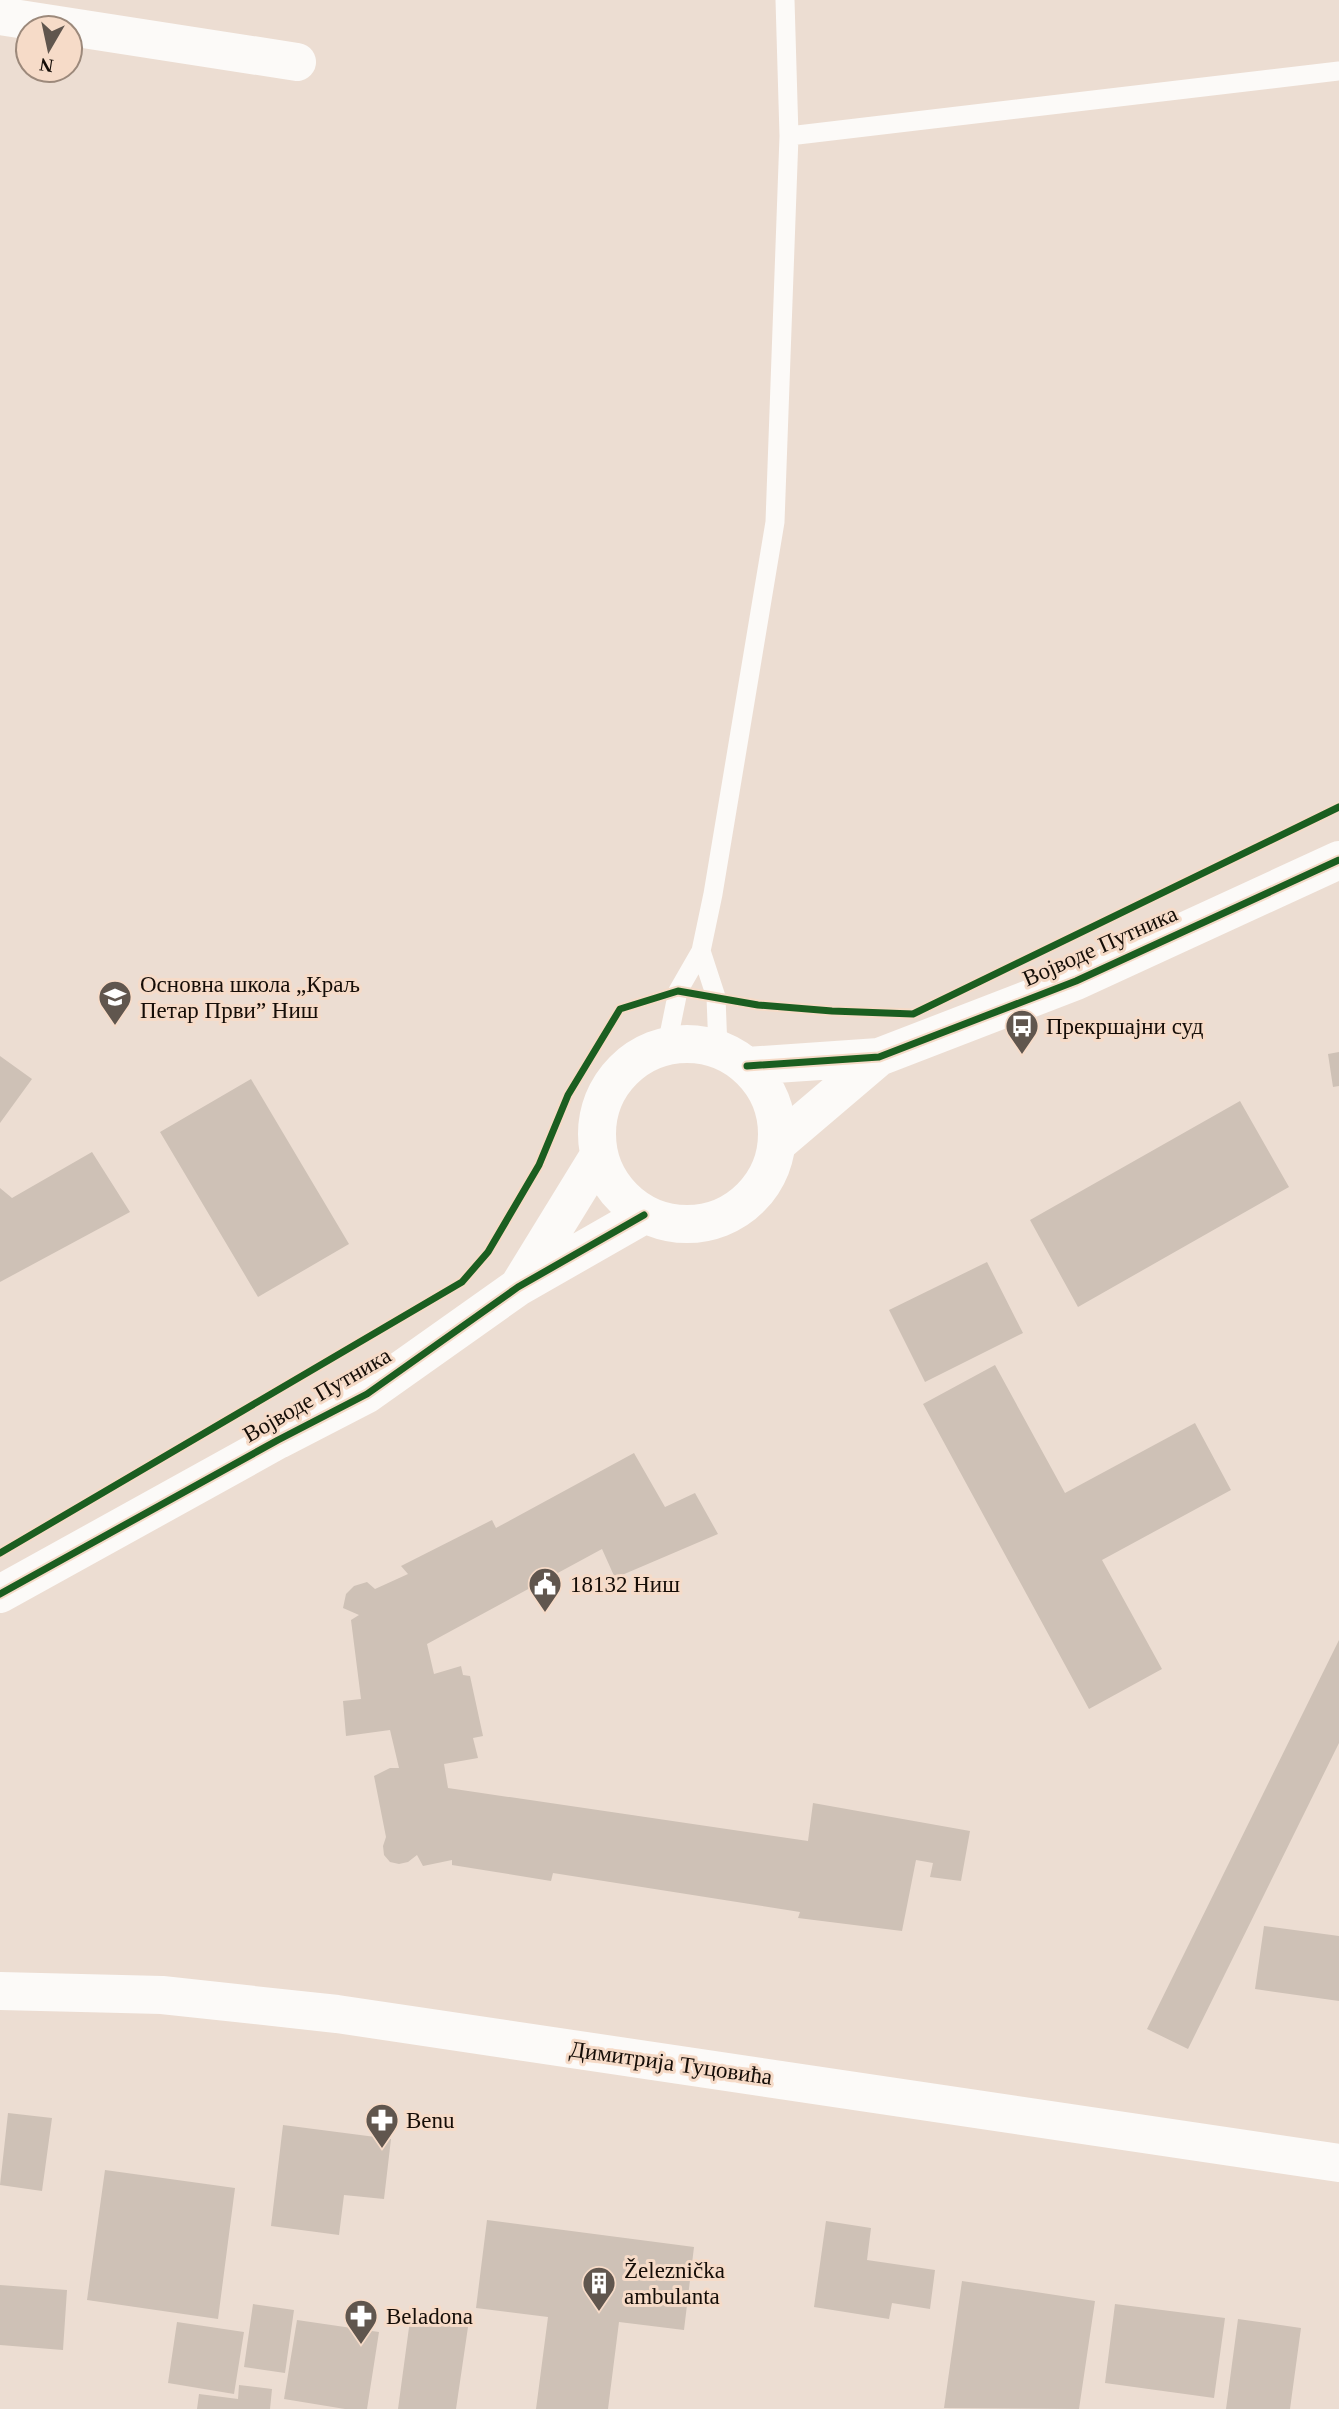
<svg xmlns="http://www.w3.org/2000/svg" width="1339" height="2409" font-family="'Times New Roman',serif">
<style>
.building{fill:#cec1b6}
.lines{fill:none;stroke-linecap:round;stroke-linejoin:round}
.lane{stroke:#fcfaf8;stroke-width:19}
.street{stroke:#fcfaf8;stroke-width:38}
.secondary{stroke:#fcfaf8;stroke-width:38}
.cycleway-casing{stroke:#f6dbc8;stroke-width:11}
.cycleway{stroke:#1b5e20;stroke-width:7}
.labels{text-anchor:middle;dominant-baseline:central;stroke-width:6;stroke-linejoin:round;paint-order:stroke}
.street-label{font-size:23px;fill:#150d07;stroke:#f6dbc8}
.poi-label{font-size:23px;fill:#150d07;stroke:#f6dbc8;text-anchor:start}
</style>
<rect width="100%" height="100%" fill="#ecddd2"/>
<path class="building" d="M1339,1052V1086L1333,1087L1328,1054Z
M0,1056L32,1079L0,1123Z
M251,1079L349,1244L258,1297L160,1132Z
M1240,1101L1289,1187L1078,1307L1030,1220Z
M92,1152L130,1212L0,1282V1188L12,1198Z
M987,1262L1023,1333L925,1382L889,1310Z
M995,1365L1065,1493L1195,1423L1231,1490L1102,1560L1162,1669L1089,1709L923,1404Z
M634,1453L665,1507L695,1493L718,1534L615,1578L602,1549L427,1644L434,1674L461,1666L463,1675L470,1676L483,1736L473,1738L478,1758L444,1764L448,1788L808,1841L813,1803L970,1831L961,1881L930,1877L933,1863L916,1860L902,1931L798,1918L800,1912L553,1873L551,1881L452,1865V1860L423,1866L417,1855L408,1862L399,1864L390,1862L384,1855L383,1846L386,1837L374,1776L390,1768H399L390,1730L346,1736L343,1701L361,1699L351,1620L359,1615L343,1608L346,1594L354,1586L367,1582L375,1589L408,1574L401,1566L492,1520L496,1528Z
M1339,1640V1743L1188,2049L1147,2029Z
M1264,1926L1339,1936V2001L1255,1989Z
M8,2113L52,2118L42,2191L0,2185Z
M283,2125L391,2139L384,2199L344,2195L339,2235L271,2226Z
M105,2170L235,2188L218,2319L87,2300Z
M487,2220L694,2247L684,2330L619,2322L608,2409H536L548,2317L476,2308Z
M826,2221L871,2228L867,2260L935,2270L930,2309L892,2303L889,2319L814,2307Z
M962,2281L1095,2301L1079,2409L944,2408Z
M0,2285L67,2290L63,2350L0,2345Z
M253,2304L294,2310L285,2373L244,2367Z
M1115,2304L1225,2318L1214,2398L1105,2383Z
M1238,2319L1301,2328L1290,2409H1226Z
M297,2320L379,2332L367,2409H345L284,2399Z
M410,2320L468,2327L456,2409H398Z
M177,2322L244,2332L234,2394L168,2383Z
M239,2385L272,2389L270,2409H197L199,2394L238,2399Z"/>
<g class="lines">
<path class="lane" d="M789,136L1339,71
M701,951L716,997L718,1049
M667,1045L678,991L701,951L713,894L775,522L789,136L785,0"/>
<path class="street" d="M0,16L297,62"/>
<path class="secondary" d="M597 1134a90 90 0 1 1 180 0a90 90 0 1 1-180 0Z
M747,1066L879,1057L1076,981L1339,860
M778,1143L879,1057
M520,1284L598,1157
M0,1594L278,1440L367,1394L518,1287L644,1215
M0,1991L162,1995L337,2014L1339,2163"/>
<defs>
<path id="cycleway" d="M747,1066L879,1057L1076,981L1339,860
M0,1553L462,1282L488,1252L539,1165L568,1095L620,1009L678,991L758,1005L832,1011L913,1014L1339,807
M0,1594L278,1440L367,1394L518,1287L644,1215"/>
</defs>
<use href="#cycleway" class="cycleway-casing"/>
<use href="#cycleway" class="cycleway"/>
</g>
<defs>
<symbol id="school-pin" viewBox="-11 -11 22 30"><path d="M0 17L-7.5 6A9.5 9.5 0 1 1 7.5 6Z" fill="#60564e" stroke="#f6dbc8"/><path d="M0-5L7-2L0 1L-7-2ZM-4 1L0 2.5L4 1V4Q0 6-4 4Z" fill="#fff"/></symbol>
<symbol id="bus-pin" viewBox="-11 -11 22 30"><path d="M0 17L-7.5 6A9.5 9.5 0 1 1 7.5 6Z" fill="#60564e" stroke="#f6dbc8"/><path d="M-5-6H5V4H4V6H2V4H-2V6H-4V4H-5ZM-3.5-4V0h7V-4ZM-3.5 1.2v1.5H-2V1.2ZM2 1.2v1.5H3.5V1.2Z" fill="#fff"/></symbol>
<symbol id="civic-pin" viewBox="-11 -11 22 30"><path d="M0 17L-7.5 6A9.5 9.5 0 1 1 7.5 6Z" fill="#60564e" stroke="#f6dbc8"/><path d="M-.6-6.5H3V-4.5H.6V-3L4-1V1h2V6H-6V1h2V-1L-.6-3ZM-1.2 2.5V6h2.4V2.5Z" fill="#fff"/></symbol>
<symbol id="pharmacy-pin" viewBox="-11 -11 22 30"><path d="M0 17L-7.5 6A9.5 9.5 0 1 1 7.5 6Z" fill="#60564e" stroke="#f6dbc8"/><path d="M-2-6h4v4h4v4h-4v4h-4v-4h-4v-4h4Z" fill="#fff"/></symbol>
<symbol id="building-pin" viewBox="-11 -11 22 30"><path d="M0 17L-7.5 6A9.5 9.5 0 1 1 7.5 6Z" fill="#60564e" stroke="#f6dbc8"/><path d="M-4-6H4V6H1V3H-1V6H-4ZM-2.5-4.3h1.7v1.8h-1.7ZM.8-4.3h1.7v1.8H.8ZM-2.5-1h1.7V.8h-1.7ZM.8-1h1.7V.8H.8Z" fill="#fff"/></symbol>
</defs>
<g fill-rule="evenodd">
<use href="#school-pin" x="96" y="978" width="38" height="52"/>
<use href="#bus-pin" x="1003" y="1007" width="38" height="52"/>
<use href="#civic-pin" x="526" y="1565" width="38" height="52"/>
<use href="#pharmacy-pin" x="363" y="2101" width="38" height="52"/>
<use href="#building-pin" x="580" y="2264" width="38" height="52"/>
<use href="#pharmacy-pin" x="342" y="2297" width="38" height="52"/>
</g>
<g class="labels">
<g class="street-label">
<text transform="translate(1100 946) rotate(-24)">Војводе Путника</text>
<text transform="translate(317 1395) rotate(-30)">Војводе Путника</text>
<text transform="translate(671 2063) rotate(8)">Димитрија Туцовића</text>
</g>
<g class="poi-label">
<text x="140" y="984">Основна школа „Краљ<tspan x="140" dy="26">Петар Први” Ниш</tspan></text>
<text x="1046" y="1026">Прекршајни суд</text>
<text x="570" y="1584">18132 Ниш</text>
<text x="406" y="2120">Benu</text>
<text x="624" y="2270">Železnička<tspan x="624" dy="26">ambulanta</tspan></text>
<text x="386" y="2316">Beladona</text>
</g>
</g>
<g transform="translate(49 49) rotate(189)"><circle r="33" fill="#f6dbc8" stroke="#9c897b" stroke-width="2"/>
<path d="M0-5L12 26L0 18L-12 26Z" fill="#60564e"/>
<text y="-10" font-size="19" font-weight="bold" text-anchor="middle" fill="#150d07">N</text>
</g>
</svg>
